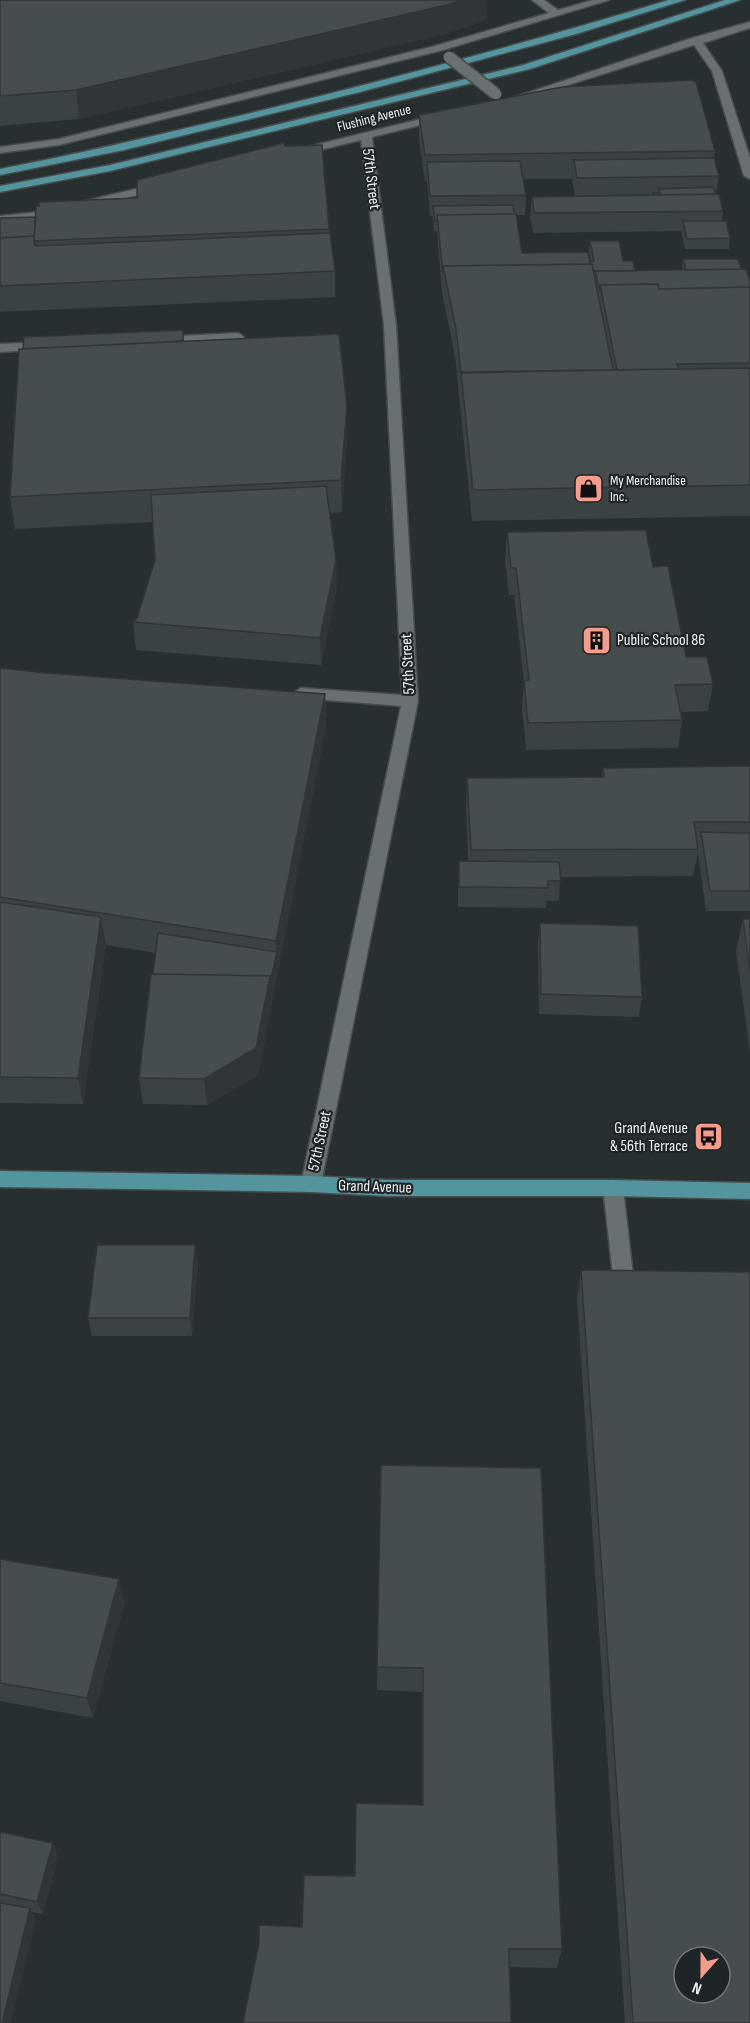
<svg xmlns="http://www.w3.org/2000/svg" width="750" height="2023" font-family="'Sofia Sans Condensed',sans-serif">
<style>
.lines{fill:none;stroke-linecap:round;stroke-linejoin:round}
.minor-casing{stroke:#464c4d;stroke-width:3}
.major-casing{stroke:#464c4d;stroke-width:3}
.minor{fill:#687072;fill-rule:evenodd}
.major{fill:#53949e;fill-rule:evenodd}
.minor-bridge-casing{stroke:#464c4d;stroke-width:14;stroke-linecap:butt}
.minor-bridge{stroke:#687072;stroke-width:11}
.wall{fill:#3b4243}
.shaded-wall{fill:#303637}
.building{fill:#454d4e;stroke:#303637;stroke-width:1.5;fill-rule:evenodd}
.labels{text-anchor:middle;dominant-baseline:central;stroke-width:4.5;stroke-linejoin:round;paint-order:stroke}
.far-street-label{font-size:14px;fill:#eff3f4;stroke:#1e2526}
.far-poi-label{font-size:14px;fill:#eff3f4;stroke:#1e2526;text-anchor:start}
.street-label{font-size:16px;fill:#eff3f4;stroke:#1e2526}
.poi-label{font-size:16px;fill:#eff3f4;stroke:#1e2526;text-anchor:start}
</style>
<rect width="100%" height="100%" fill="#282f30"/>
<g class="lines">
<defs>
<path id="minor" d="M532,0H544L558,10L593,0H609L443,50L59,145L0,153V147L59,139L435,46L549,13Z
M750,22V28L703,43L722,71L750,158V179L744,176L712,71L694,45L524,99L520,100L515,97L692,38Z
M441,114L445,115V119L372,137L396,325L418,701L321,1184L318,1190L311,1192L304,1190L301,1184L401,706L301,698L293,693L301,688L402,695L384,325L361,140L299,155L293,152L295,150Z
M161,183L165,184V188L39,220L0,224V216L39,212Z
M238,333L244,337L242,340L161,345L155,341L161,337Z
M47,342L53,346L52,349L0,352V344Z
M613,1180L620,1182L623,1188L635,1293L632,1299L625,1302L618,1299L615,1293L603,1188L606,1182Z"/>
<path id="major" d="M669,0H685L576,34L360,92L124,150L0,175V169C73,155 145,138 217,121C369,85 520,45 669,0Z
M725,0H740L530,69L110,171L0,192V186L110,165L523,65Z
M0,1171L311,1176L387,1180H613L750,1183V1199L613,1196H387L311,1192L0,1187Z"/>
</defs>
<use href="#minor" class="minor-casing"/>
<use href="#major" class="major-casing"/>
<use href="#minor" class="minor"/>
<use href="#major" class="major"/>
<defs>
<path id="minor-bridge" d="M449,57L496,94"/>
</defs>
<use href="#minor-bridge" class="minor-bridge-casing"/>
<use href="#minor-bridge" class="minor-bridge"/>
</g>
<path class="wall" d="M0,0H487L486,20L441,35L79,119L0,126Z
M419,115L715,151L714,158L719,176L716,194L723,211L722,221L730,238L729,249H685L681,231L533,233L530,217L532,197L575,196L572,179H523L526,195L525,215H516L522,253L590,264L591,261L589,252L590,241L623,261L635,271L682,270L683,259L741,269L750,281V516L472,521L455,356L442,292L437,231H434L433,216H430L427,181H425L419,140Z
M322,145L330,233L335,271V297L0,312V218L36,217L137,198L285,146Z
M183,330L184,341L347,438L342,512L330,513L336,560L337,587L321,665L136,650L133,622L137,618L155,560L153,522L15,529L10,497Z
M507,532L653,567L686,657L713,684L708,711L681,712L682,720L678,748L526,750L522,708L524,681L514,595H509L505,559Z
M0,668L47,673L325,694L326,726L258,1075L207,1105L143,1104L139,1078L156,953L106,945L83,1104L0,1103Z
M750,766V911H706L698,853L693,876L560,877L559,901H547L546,908L458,907V881L459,861H468L466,805L467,778L602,777L603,768Z
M743,919H750V1053L736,951Z
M540,923L642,997L639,1017L539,1014L538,944Z
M198,1264L192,1336H92L88,1318Z
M581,1270L750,2023H625L577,1299Z
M381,1465L562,1949L557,1968L509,1967L355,1876L422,1805V1692L377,1690Z
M0,1559L125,1601L93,1718L0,1701Z
M0,1832L53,1843L58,1856L43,1914L32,1912L36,1921L0,2023Z"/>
<path class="shaded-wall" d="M463,0H487L486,20L441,35L79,119L76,90Z
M347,407V438L342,512L341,480Z
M336,560L337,587L321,665L320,638Z
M325,694L326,726L278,972L276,941Z
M101,917L106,944L83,1104L78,1078Z
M277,952L278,972L258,1075L207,1105L204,1079L270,976Z
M195,1245L198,1264L192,1336L190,1318Z
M119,1579L125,1601L93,1718L87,1698Z
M53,1843L58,1856L43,1914L37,1902Z
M30,1908L36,1921L11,2023H2Z"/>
<path class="building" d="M0,0H463L442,6L76,90L0,96Z
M692,80L696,82L715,151L425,155L419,115L562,87Z
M284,143L285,146L322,145L329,229L34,241L36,206H39V202L137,198V180Z
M714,158L719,176L577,178L574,160Z
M520,161L526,195L430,196L427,162Z
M713,187L716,194L654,195L653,193H660L659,189Z
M719,194L723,211L534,213L532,197Z
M513,205L514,214L437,215V221H435L433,206Z
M516,214L522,253L588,252L590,264L443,266V273L437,215Z
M36,217L34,236L0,238V218Z
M683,221H726L730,238L687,239Z
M330,233L335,271L0,286V238L34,236L35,246Z
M590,241H619L623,261H633L635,271H595V278L592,264H591L590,261H594Z
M683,259H738L741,269L686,270Z
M592,264L613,370L461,373L456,329L443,266Z
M746,269L750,281V287L659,289L658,284L600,285V291L595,271Z
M658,284L659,289L750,287V363L677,364L679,369L617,370L600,285Z
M183,330V341L23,349L24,337Z
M339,334L347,407L341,480L10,497L19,349Z
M750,368V485L473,490L461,372Z
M326,486L336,560L320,638L133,622L137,618L155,560L151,495Z
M646,530L653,567L668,566L686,657H707L713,684L675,685L682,720L528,723L524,681L529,680L516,568H511L507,532Z
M0,668L47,673L325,694L276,941L0,897Z
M750,766V822H694L698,849L471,850L467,778L604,777L603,768Z
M701,832L750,833V891H710Z
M459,861L559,862L561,881H548V888L459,887Z
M0,902L101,917L78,1078L0,1077Z
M743,919H750V971Z
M540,923L638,926L642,997L541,994Z
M158,933L277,952L270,983V976L153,974Z
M151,974L270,976L256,1048L204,1079L139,1078Z
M97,1245H195L190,1318H88Z
M581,1270L750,1272V2023H633ZM684,1957H720V1993H684Z
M381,1465L541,1468L562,1949H509L511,2023H243L259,1943V1925L302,1927L304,1875L355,1876L356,1803L423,1805V1668L377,1667Z
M0,1559L119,1579L87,1698L0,1683Z
M0,1832L53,1843L37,1902L0,1894Z
M0,1903L30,1908L2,2023H0Z"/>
<defs>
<symbol id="shop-square" viewBox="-11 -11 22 22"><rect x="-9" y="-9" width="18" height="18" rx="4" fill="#f49d8c" stroke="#1e2526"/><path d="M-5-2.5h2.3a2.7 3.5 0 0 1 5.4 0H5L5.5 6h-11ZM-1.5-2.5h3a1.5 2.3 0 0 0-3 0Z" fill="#111"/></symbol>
<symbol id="building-square" viewBox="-11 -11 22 22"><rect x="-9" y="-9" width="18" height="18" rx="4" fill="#f49d8c" stroke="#1e2526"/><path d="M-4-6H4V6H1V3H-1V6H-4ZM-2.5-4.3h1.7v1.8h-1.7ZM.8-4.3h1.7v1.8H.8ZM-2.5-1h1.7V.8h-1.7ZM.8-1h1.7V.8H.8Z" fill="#111"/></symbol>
<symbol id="bus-square" viewBox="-11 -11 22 22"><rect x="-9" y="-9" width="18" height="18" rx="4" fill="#f49d8c" stroke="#1e2526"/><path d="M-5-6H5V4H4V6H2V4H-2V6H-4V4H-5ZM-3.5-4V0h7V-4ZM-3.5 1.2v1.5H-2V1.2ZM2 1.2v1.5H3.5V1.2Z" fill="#111"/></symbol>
</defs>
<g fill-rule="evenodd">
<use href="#shop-square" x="572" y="472" width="33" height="33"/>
<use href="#building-square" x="580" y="624" width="33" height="33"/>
<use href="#bus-square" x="692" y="1120" width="33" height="33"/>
</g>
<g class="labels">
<g class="far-street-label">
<text transform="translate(374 118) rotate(-14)">Flushing Avenue</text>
</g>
<g class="far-poi-label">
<text x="610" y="480">My Merchandise<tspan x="610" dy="16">Inc.</tspan></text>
</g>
<g class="street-label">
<text transform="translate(371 179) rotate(83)">57th Street</text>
<text transform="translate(408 664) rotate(-93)">57th Street</text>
<text transform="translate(320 1141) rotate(-78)">57th Street</text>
<text transform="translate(375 1187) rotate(2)">Grand Avenue</text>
</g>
<g class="poi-label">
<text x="617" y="640">Public School 86</text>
<text x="688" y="1128" text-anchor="end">Grand Avenue<tspan x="688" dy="18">&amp; 56th Terrace</tspan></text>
</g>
</g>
<g transform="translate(702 1975) rotate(201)"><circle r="28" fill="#1e2526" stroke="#727778" stroke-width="1.5"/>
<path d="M0-4.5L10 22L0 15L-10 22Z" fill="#f49d8c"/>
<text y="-9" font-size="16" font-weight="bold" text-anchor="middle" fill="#eff3f4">N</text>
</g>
</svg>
